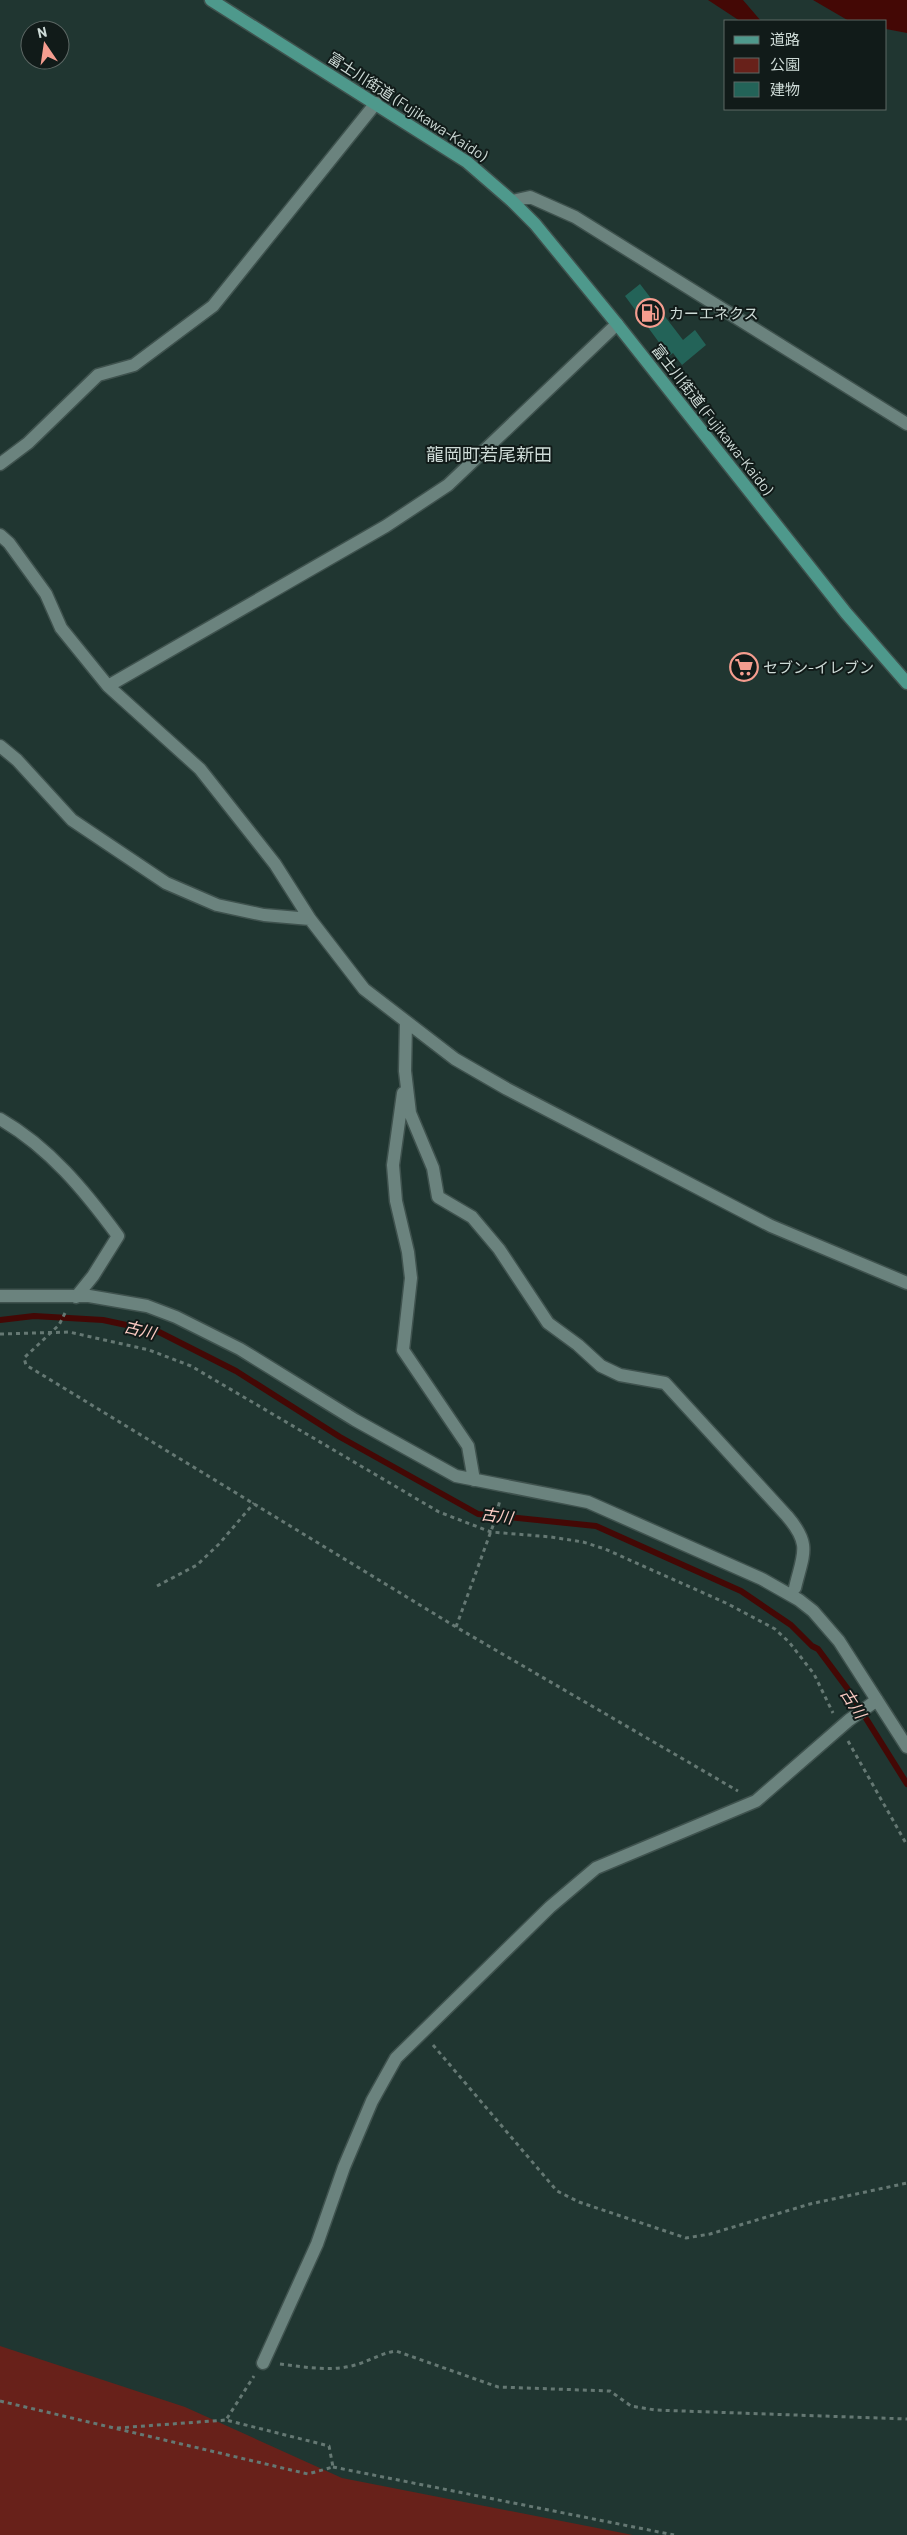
<svg xmlns="http://www.w3.org/2000/svg" width="907" height="2535" font-family="Barlow,'Noto Sans JP',sans-serif">
<style>
.green{fill:#68211a}
.water{fill:#440805}
.lines{fill:none;stroke-linecap:round;stroke-linejoin:round}
.stream{stroke:#440805;stroke-width:6}
.building{fill:#236358}
.minor-casing{stroke:#3f524e;stroke-width:15}
.major-casing{stroke:#3f524e;stroke-width:15}
.path{stroke:#657873;stroke-width:3;stroke-dasharray:4 4;stroke-linecap:butt}
.minor{stroke:#6b837e;stroke-width:12}
.major{stroke:#4e998c;stroke-width:12}
.labels{text-anchor:middle;dominant-baseline:central;stroke-width:4;stroke-linejoin:round;paint-order:stroke}
.street-label{font-size:15px;fill:#cedbd7;stroke:#111b19}
.poi-label{font-size:15px;fill:#cedbd7;stroke:#111b19;text-anchor:start}
.water-label{font-size:16px;font-style:italic;fill:#fecdc5;stroke:#111b19}
.quarter-label{font-size:18px;fill:#cedbd7;stroke:#111b19}
</style>
<rect width="100%" height="100%" fill="#203631"/>
<path class="green" d="M0,2346L185,2407L342,2478L633,2535H0Z"/>
<path class="water" d="M708,0H743L761,21H740Z
M813,0H907V33L886,29V21H849Z"/>
<g class="lines">
<path class="stream" d="M0,1320L34,1316L103,1320L159,1332L236,1371L340,1437L478,1514L596,1526L741,1591L791,1625L812,1646L818,1649L847,1688L907,1784"/>
</g>
<path class="building" d="M640,284L683,340L695,330L706,345L682,365L673,353L669,356L625,296Z"/>
<g class="lines">
<defs>
<path id="minor" d="M512,201L530,197L575,217L907,424
M0,464L28,443L98,375L134,365L213,306L376,103
M0,535L9,543L46,594L61,628L108,686L200,769L275,864L310,919L364,989L455,1059L507,1089L771,1226L907,1283
M108,686L386,526L448,485L617,324
M0,746L17,760L72,820L166,883L217,905L264,915L310,919
M406,1023L405,1071L410,1113L433,1168L438,1197L472,1217L499,1249L548,1323L578,1345L601,1366L620,1375L665,1383L787,1516C812,1545 803,1554 795,1588
M403,1093L393,1165L396,1201L408,1252L411,1278L403,1350L468,1446L474,1480
M0,1119C49,1147 85,1191 118,1236L93,1276L76,1297
M0,1296H89L147,1306L176,1317L240,1349L355,1420L456,1476L588,1502L762,1579L799,1600L813,1611L839,1641L907,1747
M263,2363L317,2244L344,2167L372,2101L396,2058L550,1907L596,1868L756,1801L849,1720L877,1700"/>
<path id="major" d="M211,0L467,162L512,201L535,224L617,324L846,613L907,683"/>
</defs>
<use href="#minor" class="minor-casing"/>
<use href="#major" class="major-casing"/>
<path class="path" d="M65,1313L59,1325L24,1358L26,1365L456,1627L738,1791
M0,1334L69,1332L149,1350L191,1366L439,1512L491,1532L551,1537L583,1542L605,1549L726,1603L775,1629L789,1642L814,1674L833,1713
M157,1586L197,1565L219,1544L254,1503
M456,1627L494,1523L500,1500
M848,1741L907,1845
M433,2045L557,2191L579,2202L686,2238L710,2234L810,2204L907,2183
M280,2364C305,2367 331,2372 355,2365C370,2361 381,2353 396,2351L498,2387L610,2391L631,2406L655,2410L907,2419
M0,2401L308,2474L333,2467L329,2446L226,2420L254,2376
M117,2428L226,2420
M333,2467L674,2535"/>
<use href="#minor" class="minor"/>
<use href="#major" class="major"/>
</g>
<defs>
<symbol id="fuel-ring" viewBox="-11 -11 22 22"><circle r="9.5" fill="#111b19" stroke="#f59d8f" stroke-width="1.5"/><path d="M-5.5-6h7V0h2V4h1.3V-2.5L3-4.5l.8-.8L6-3V5H2.5V1h-1V6h-7ZM-4.2-4.7v3.2H.2V-4.7Z" fill="#f59d8f"/></symbol>
<symbol id="supermarket-ring" viewBox="-11 -11 22 22"><circle r="9.5" fill="#111b19" stroke="#f59d8f" stroke-width="1.5"/><path d="M-6-5.5h2.5l.6 2H6L4.5 2H-2.5L-4.4-4H-6ZM-1.5 3.2a1.3 1.3 0 1 0 .1 0ZM3 3.2a1.3 1.3 0 1 0 .1 0Z" fill="#f59d8f"/></symbol>
</defs>
<g fill-rule="evenodd">
<use href="#fuel-ring" x="634" y="297" width="32" height="32"/>
<use href="#supermarket-ring" x="728" y="651" width="32" height="32"/>
</g>
<g class="labels">
<g class="street-label">
<text transform="translate(408 106) rotate(33)">富士川街道 (Fujikawa-Kaido)</text>
<text transform="translate(713 419) rotate(52)">富士川街道 (Fujikawa-Kaido)</text>
</g>
<g class="poi-label">
<text x="669" y="313">カーエネクス</text>
<text x="763" y="667">セブン-イレブン</text>
</g>
<g class="water-label">
<text transform="translate(140 1329) rotate(14)">古川</text>
<text transform="translate(497 1515) rotate(8)">古川</text>
<text transform="translate(854 1703) rotate(57)">古川</text>
</g>
<g class="quarter-label">
<text x="489" y="454">龍岡町若尾新田</text>
</g>
</g>
<rect x="724" y="20" width="162" height="90" fill="#111b19" stroke="#5d6865"/>
<rect x="734" y="36" width="25" height="8" fill="#4e998c" stroke="#5d6865"/>
<text x="770" y="45" font-size="15" fill="#cedbd7">道路</text>
<rect x="734" y="58" width="25" height="15" fill="#68211a" stroke="#5d6865"/>
<text x="770" y="70" font-size="15" fill="#cedbd7">公園</text>
<rect x="734" y="82" width="25" height="15" fill="#236358" stroke="#5d6865"/>
<text x="770" y="95" font-size="15" fill="#cedbd7">建物</text>
<g transform="translate(45 45) rotate(347)"><circle r="24" fill="#111b19" stroke="#5d6865"/>
<path d="M0-4L9 19L0 12L-9 19Z" fill="#f59d8f"/>
<text y="-8" font-size="14" font-weight="bold" text-anchor="middle" fill="#cedbd7">N</text>
</g>
</svg>
